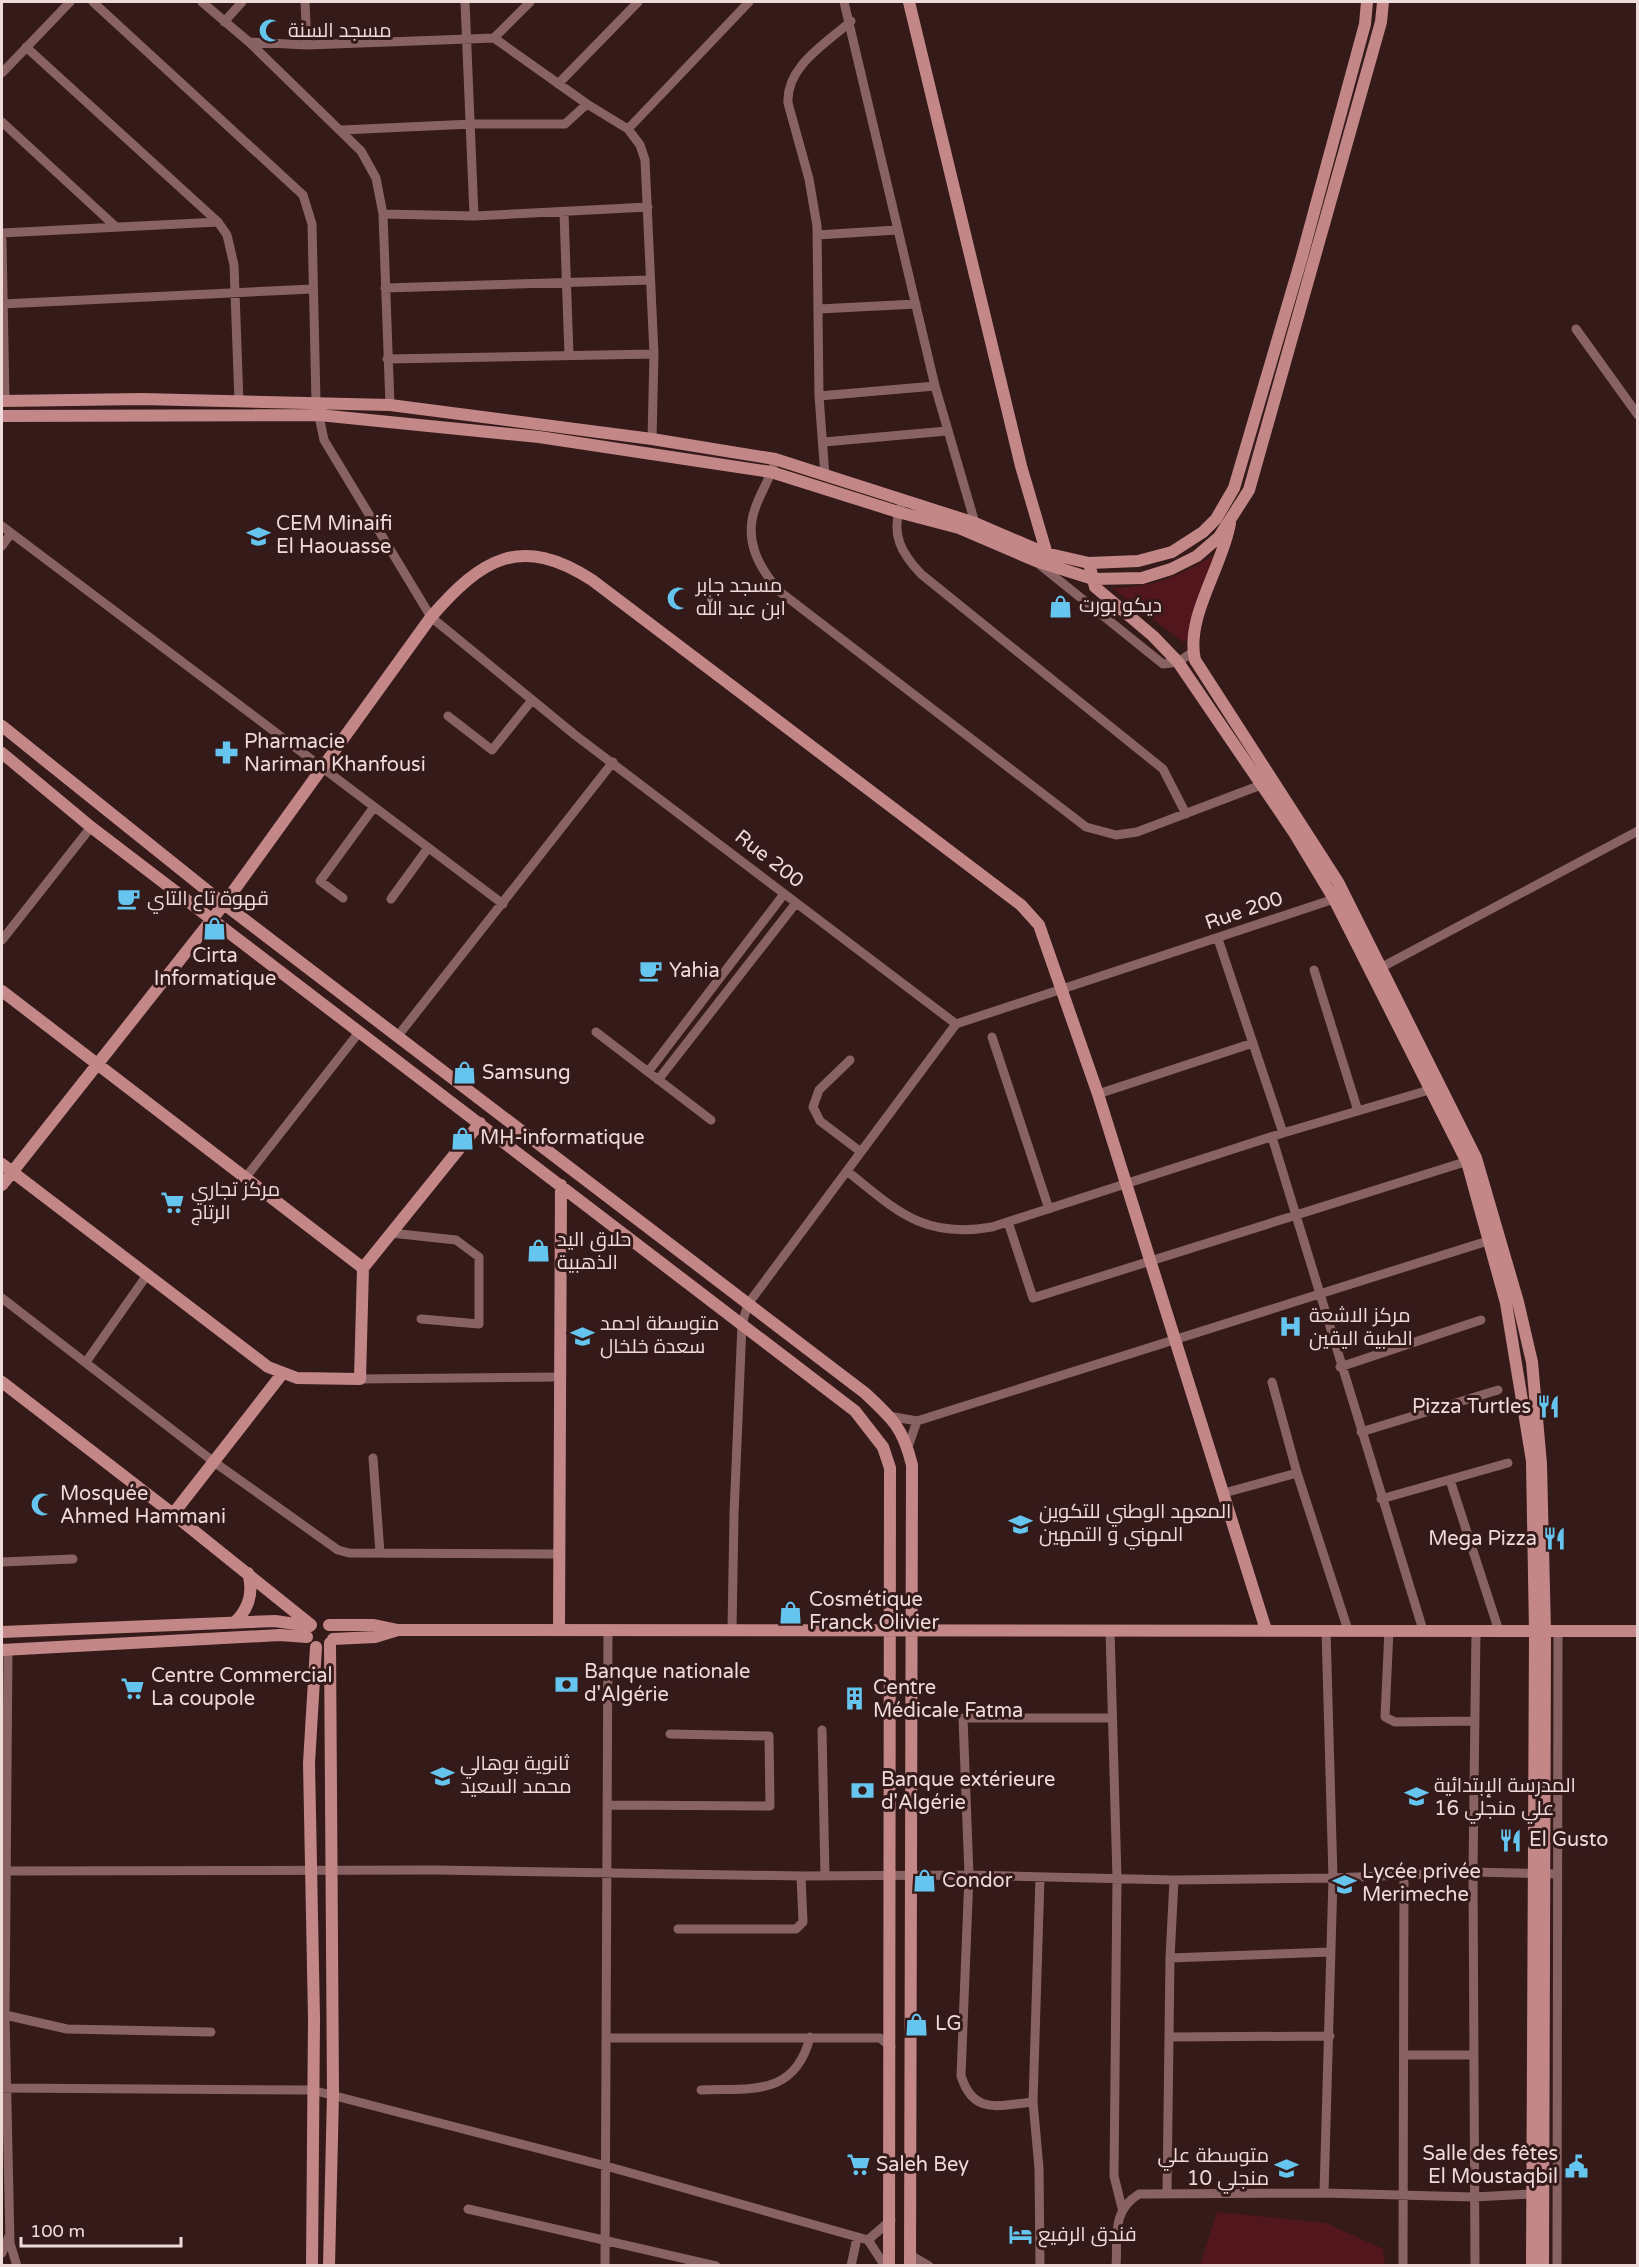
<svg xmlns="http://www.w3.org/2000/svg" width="1639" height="2267" font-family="'Varela Round',Cairo,sans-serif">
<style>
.green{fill:#52171c}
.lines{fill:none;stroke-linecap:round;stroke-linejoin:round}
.street{stroke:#896363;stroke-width:9}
.secondary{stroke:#c48787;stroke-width:12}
.labels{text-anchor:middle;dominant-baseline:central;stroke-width:6;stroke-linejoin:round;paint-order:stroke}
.poi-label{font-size:20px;fill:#eddad9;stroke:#351a1a;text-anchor:start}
.street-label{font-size:20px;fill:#eddad9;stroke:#351a1a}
</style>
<rect width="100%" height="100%" fill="#351a1a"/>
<path class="green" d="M1214,555L1187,640L1183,642L1112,588C1156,587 1177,577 1214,555Z
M1217,2212L1326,2223L1383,2249L1385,2265H1200Z"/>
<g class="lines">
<path class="street" d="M93,2L303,195L312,224L316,402L324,440L431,617L575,735L956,1024L1334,899
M202,2L249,42L361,151L376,178L383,214L390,405
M305,2L307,45
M465,2L474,216
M844,2L935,386L975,523
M224,22L242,2
M494,38L530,2
M249,42L307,45L494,38L587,104L628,129L640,145L645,160L654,354L652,439
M26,47L218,222L227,235L234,265L239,402
M2,73L70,2
M558,84L638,2
M2,122L116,227
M628,129L749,2
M342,130L472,124H565L587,104
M564,213L569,355
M383,214L474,216L648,207
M2,233L218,222
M817,235L897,230
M2,240L5,401
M385,288L650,280
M2,304L313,289
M819,309L916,304
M1576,329L1638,415
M387,359L654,354
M819,396L935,386
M824,442L947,431
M773,467C769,480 761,492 756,506C743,539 758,566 779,591L1086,827L1116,835L1137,832L1261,785
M825,476L819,396L817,226L809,179L788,103C786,66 826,44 851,21
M901,506C890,534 902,554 921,574L1163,769L1186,814
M2,526L503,904
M2,546L11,533
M1040,565L1163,664L1178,662L1193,652
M448,716L492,750L532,700
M343,898L320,881L374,807
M391,899L428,848
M1218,939L1283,1133
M2,940L91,827
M1382,967L1638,831
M1314,970L1358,1111
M596,1032L711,1120
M397,1037L613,762
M992,1037L1049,1209
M850,1060L819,1090L813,1107L820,1121L861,1152
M648,1072L784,894
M658,1080L796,903
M1098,1094L1253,1043
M1272,1137L1423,1630
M847,1171C897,1211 923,1239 992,1227L1283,1133L1429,1090
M246,1177L360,1031
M1008,1222L1033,1298L1471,1160
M391,1233L456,1240L479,1257V1324L421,1319
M2,1298L214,1462L338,1550L349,1553L558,1554
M86,1362L147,1275
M1340,1367L1481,1320
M360,1379L559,1377
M1272,1382L1297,1473L1348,1630
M889,1416L917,1421L1494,1239
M1361,1432L1498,1390
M908,1447L917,1421
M373,1458L380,1553
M1450,1480L1499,1631
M1224,1493L1297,1473
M1381,1499L1508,1463
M2,1562L73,1559
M732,1630L734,1514L742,1324L748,1304L956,1024
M1110,1630L1117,1878L1114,2176L1122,2208
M1389,1630L1385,1717L1395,1722L1475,1721
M8,1650L5,2015L10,2243L17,2266
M822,1730L825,1876
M609,1805L770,1806L769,1736L670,1734
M2,1871L436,1870L801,1876L969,1875L1174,1880L1333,1878L1473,1872L1557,1874
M1040,1877L1033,2102L1039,2168L1040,2266
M678,1929H796L803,1922L801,1876
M1170,1958L1330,1952
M5,2015L67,2029L211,2032
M1171,2037L1330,2036
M608,2038H880L891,2047
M1405,2055H1473
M2,2088L312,2090L606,2166L868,2240L885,2266
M701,2090C751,2088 795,2097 810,2037
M1033,2102C999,2105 974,2116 961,2076L969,1875L963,1718H1112
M1167,2193L1170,1958L1174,1880
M1324,2193L1333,1878L1326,1630
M468,2209L716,2266
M868,2240L891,2220
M2,2253L9,2236
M910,2255L929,2266
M605,2266L608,1629
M851,2266L857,2238
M1116,2266C1118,2237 1111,2211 1139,2194L1324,2193L1474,2197L1532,2194
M1403,2266L1404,1874
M1475,2266L1473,1872L1476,1630
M1557,2266L1558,1632"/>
<path class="secondary" d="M909,2L1021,466L1048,558
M2,401L142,399L390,405L652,439L775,459L975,523L1045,553L1089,563L1138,561L1172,552L1203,532L1216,519L1234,488L1301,260L1365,24L1367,2
M2,416L319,415L539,437L771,472L898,512L959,528L1036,561L1093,579L1142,578L1171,569L1197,556L1219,537L1249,490L1381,22L1383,2
M1230,523C1223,566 1185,617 1195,660L1338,882L1476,1158L1518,1302L1532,1362L1541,1464L1545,1632L1543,2266
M1089,563L1095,587L1153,636L1178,662L1293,831L1334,899L1467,1162L1506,1303L1532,1461L1535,1632L1532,2266
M2,726L224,904L865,1393C893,1419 903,1428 912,1465L910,2266
M2,753L91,827L855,1411L883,1447L890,1468L889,2266
M2,991L363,1268
M2,1164L268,1367L297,1378L360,1379L363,1268L480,1123
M2,1185L224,904L431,617C482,558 521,534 592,580L1021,905L1039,925L1098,1094L1266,1630
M2,1382L173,1514L311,1625
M173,1514L282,1374
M234,1623C249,1609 254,1593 248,1573
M329,1625H374L398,1630L1638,1631
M559,1630L561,1185
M2,1632L275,1621L310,1626
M333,1639L375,1637L398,1630
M2,1650L280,1635L307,1637
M312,2266L314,2018L309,1763L316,1647
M329,2266L333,2094L330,1643"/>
</g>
<defs>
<symbol id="mosque-bare" viewBox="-9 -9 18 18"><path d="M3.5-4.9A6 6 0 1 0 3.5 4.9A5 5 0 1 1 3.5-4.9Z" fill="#65c5ef" stroke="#351a1a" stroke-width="2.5" paint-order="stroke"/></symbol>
<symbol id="school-bare" viewBox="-9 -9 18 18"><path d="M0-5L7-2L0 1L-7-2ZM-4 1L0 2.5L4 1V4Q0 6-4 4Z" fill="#65c5ef" stroke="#351a1a" stroke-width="2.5" paint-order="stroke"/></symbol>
<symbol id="shop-bare" viewBox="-9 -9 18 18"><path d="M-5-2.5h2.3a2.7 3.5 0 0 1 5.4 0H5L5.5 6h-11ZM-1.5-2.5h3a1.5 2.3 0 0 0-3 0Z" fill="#65c5ef" stroke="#351a1a" stroke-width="2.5" paint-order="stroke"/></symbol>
<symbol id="pharmacy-bare" viewBox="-9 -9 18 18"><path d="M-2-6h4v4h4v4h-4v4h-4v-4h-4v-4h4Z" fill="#65c5ef" stroke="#351a1a" stroke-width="2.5" paint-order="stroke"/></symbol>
<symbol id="cafe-bare" viewBox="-9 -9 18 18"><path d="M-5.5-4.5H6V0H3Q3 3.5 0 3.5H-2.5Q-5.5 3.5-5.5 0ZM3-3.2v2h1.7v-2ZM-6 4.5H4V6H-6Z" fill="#65c5ef" stroke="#351a1a" stroke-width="2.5" paint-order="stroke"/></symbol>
<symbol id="supermarket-bare" viewBox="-9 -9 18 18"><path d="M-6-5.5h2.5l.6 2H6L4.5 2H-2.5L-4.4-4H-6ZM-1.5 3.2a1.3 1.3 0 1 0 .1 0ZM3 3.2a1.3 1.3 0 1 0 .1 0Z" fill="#65c5ef" stroke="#351a1a" stroke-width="2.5" paint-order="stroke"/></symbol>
<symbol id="hospital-bare" viewBox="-9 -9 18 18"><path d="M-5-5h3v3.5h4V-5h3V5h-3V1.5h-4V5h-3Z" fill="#65c5ef" stroke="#351a1a" stroke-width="2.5" paint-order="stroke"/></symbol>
<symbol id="restaurant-bare" viewBox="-9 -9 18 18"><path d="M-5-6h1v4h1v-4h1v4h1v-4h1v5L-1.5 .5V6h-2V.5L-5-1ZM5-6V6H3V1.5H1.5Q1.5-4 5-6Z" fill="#65c5ef" stroke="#351a1a" stroke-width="2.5" paint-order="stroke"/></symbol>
<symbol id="university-bare" viewBox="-9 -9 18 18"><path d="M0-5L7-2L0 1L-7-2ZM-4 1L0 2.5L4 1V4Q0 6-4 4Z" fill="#65c5ef" stroke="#351a1a" stroke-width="2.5" paint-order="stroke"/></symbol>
<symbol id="bank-bare" viewBox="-9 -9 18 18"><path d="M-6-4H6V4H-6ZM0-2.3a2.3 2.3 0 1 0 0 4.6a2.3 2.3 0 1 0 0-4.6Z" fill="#65c5ef" stroke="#351a1a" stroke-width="2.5" paint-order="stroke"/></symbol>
<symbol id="building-bare" viewBox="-9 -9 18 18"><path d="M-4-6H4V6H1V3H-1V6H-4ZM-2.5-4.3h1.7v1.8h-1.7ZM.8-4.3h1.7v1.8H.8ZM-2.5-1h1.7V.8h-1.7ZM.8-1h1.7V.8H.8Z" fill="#65c5ef" stroke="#351a1a" stroke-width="2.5" paint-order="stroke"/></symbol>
<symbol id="civic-bare" viewBox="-9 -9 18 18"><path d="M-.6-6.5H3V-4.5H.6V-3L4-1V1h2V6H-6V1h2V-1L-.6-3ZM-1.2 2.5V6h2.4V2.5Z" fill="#65c5ef" stroke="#351a1a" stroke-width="2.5" paint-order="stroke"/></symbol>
<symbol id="hotel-bare" viewBox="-9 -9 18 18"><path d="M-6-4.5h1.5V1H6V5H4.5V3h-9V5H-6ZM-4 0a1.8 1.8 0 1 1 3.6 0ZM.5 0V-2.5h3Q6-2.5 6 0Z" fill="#65c5ef" stroke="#351a1a" stroke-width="2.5" paint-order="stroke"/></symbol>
</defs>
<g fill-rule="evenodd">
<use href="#mosque-bare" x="254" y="14" width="33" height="33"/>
<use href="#school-bare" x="242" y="520" width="33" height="33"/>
<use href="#mosque-bare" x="662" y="582" width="33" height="33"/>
<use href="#shop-bare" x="1044" y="590" width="33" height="33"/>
<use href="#pharmacy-bare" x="210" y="736" width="33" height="33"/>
<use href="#cafe-bare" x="112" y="882" width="33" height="33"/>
<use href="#shop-bare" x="198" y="912" width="33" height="33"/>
<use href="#cafe-bare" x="634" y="954" width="33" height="33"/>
<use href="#shop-bare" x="448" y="1056" width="33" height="33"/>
<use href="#shop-bare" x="446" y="1122" width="33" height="33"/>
<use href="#supermarket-bare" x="156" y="1186" width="33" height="33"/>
<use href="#shop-bare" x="522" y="1234" width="33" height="33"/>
<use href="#hospital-bare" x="1274" y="1310" width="33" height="33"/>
<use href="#school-bare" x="566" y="1320" width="33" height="33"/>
<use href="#restaurant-bare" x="1532" y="1390" width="33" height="33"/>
<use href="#mosque-bare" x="26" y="1488" width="33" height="33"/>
<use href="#university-bare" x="1004" y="1508" width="33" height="33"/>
<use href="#restaurant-bare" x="1538" y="1522" width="33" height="33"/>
<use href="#shop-bare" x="774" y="1596" width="33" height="33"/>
<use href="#bank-bare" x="550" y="1668" width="33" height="33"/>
<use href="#supermarket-bare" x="116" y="1672" width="33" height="33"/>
<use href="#building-bare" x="838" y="1682" width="33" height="33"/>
<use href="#school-bare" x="426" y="1760" width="33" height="33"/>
<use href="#bank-bare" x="846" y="1774" width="33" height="33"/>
<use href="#school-bare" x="1400" y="1780" width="33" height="33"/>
<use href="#restaurant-bare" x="1494" y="1824" width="33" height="33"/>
<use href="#shop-bare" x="908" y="1864" width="33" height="33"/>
<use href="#school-bare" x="1328" y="1868" width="33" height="33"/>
<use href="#shop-bare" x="900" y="2008" width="33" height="33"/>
<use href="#supermarket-bare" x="842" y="2148" width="33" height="33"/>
<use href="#civic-bare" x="1560" y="2150" width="33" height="33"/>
<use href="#school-bare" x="1270" y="2152" width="33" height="33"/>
<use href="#hotel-bare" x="1004" y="2218" width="33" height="33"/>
</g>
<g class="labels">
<g class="poi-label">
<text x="288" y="31">مسجد السنة</text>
<text x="276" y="524">CEM Minaifi<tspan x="276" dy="23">El Haouasse</tspan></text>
<text x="696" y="586">مسجد جابر<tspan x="696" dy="23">ابن عبد الله</tspan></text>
<text x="1079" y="606">ديكو بورت</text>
<text x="244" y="742">Pharmacie<tspan x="244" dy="23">Nariman Khanfousi</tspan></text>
<text x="147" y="899">قهوة تاع التاي</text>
<text x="215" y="956" text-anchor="middle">Cirta<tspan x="215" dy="23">Informatique</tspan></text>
<text x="669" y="971">Yahia</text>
<text x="482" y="1073">Samsung</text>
<text x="480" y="1138">MH-informatique</text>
<text x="191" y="1190">مركز تجاري<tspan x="191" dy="23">الرتاج</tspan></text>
<text x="557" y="1240">حلاق اليد<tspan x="557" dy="23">الذهبية</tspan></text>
<text x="1309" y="1316">مركز الاشعة<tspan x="1309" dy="23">الطبية اليقين</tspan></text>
<text x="600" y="1324">متوسطة احمد<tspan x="600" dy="23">سعدة خلخال</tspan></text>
<text x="1531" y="1407" text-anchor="end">Pizza Turtles</text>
<text x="60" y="1494">Mosquée<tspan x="60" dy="23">Ahmed Hammani</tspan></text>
<text x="1039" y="1512">المعهد الوطني للتكوين<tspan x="1039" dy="23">المهني و التمهين</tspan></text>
<text x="1537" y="1539" text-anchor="end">Mega Pizza</text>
<text x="809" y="1600">Cosmétique<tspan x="809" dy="23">Franck Olivier</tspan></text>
<text x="584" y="1672">Banque nationale<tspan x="584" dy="23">d'Algérie</tspan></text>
<text x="151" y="1676">Centre Commercial<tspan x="151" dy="23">La coupole</tspan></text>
<text x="873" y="1688">Centre<tspan x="873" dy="23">Médicale Fatma</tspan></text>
<text x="460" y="1764">ثانوية بوهالي<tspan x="460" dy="23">محمد السعيد</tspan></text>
<text x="881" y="1780">Banque extérieure<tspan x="881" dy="23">d'Algérie</tspan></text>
<text x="1434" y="1786">المدرسة الإبتدائية<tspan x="1434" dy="23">علي منجلي 16</tspan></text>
<text x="1529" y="1840">El Gusto</text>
<text x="1362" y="1872">Lycée privée<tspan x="1362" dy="23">Merimeche</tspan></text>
<text x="942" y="1881">Condor</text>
<text x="935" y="2024">LG</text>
<text x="1558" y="2154" text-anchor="end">Salle des fêtes<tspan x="1558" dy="23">El Moustaqbil</tspan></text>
<text x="1269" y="2156" text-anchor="end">متوسطة علي<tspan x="1269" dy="23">منجلي 10</tspan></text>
<text x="876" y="2165">Saleh Bey</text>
<text x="1038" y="2235">فندق الرفيع</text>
</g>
<g class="street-label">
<text transform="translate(769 859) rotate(38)">Rue 200</text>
<text transform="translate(1244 911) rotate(-19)">Rue 200</text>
</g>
</g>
<rect width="1639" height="2267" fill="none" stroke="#eddad9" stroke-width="6"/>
<path d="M21 2237v9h160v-9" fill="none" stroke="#eddad9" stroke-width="3"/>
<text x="30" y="2237" font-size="18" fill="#eddad9" stroke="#351a1a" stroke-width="4.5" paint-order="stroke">100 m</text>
</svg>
